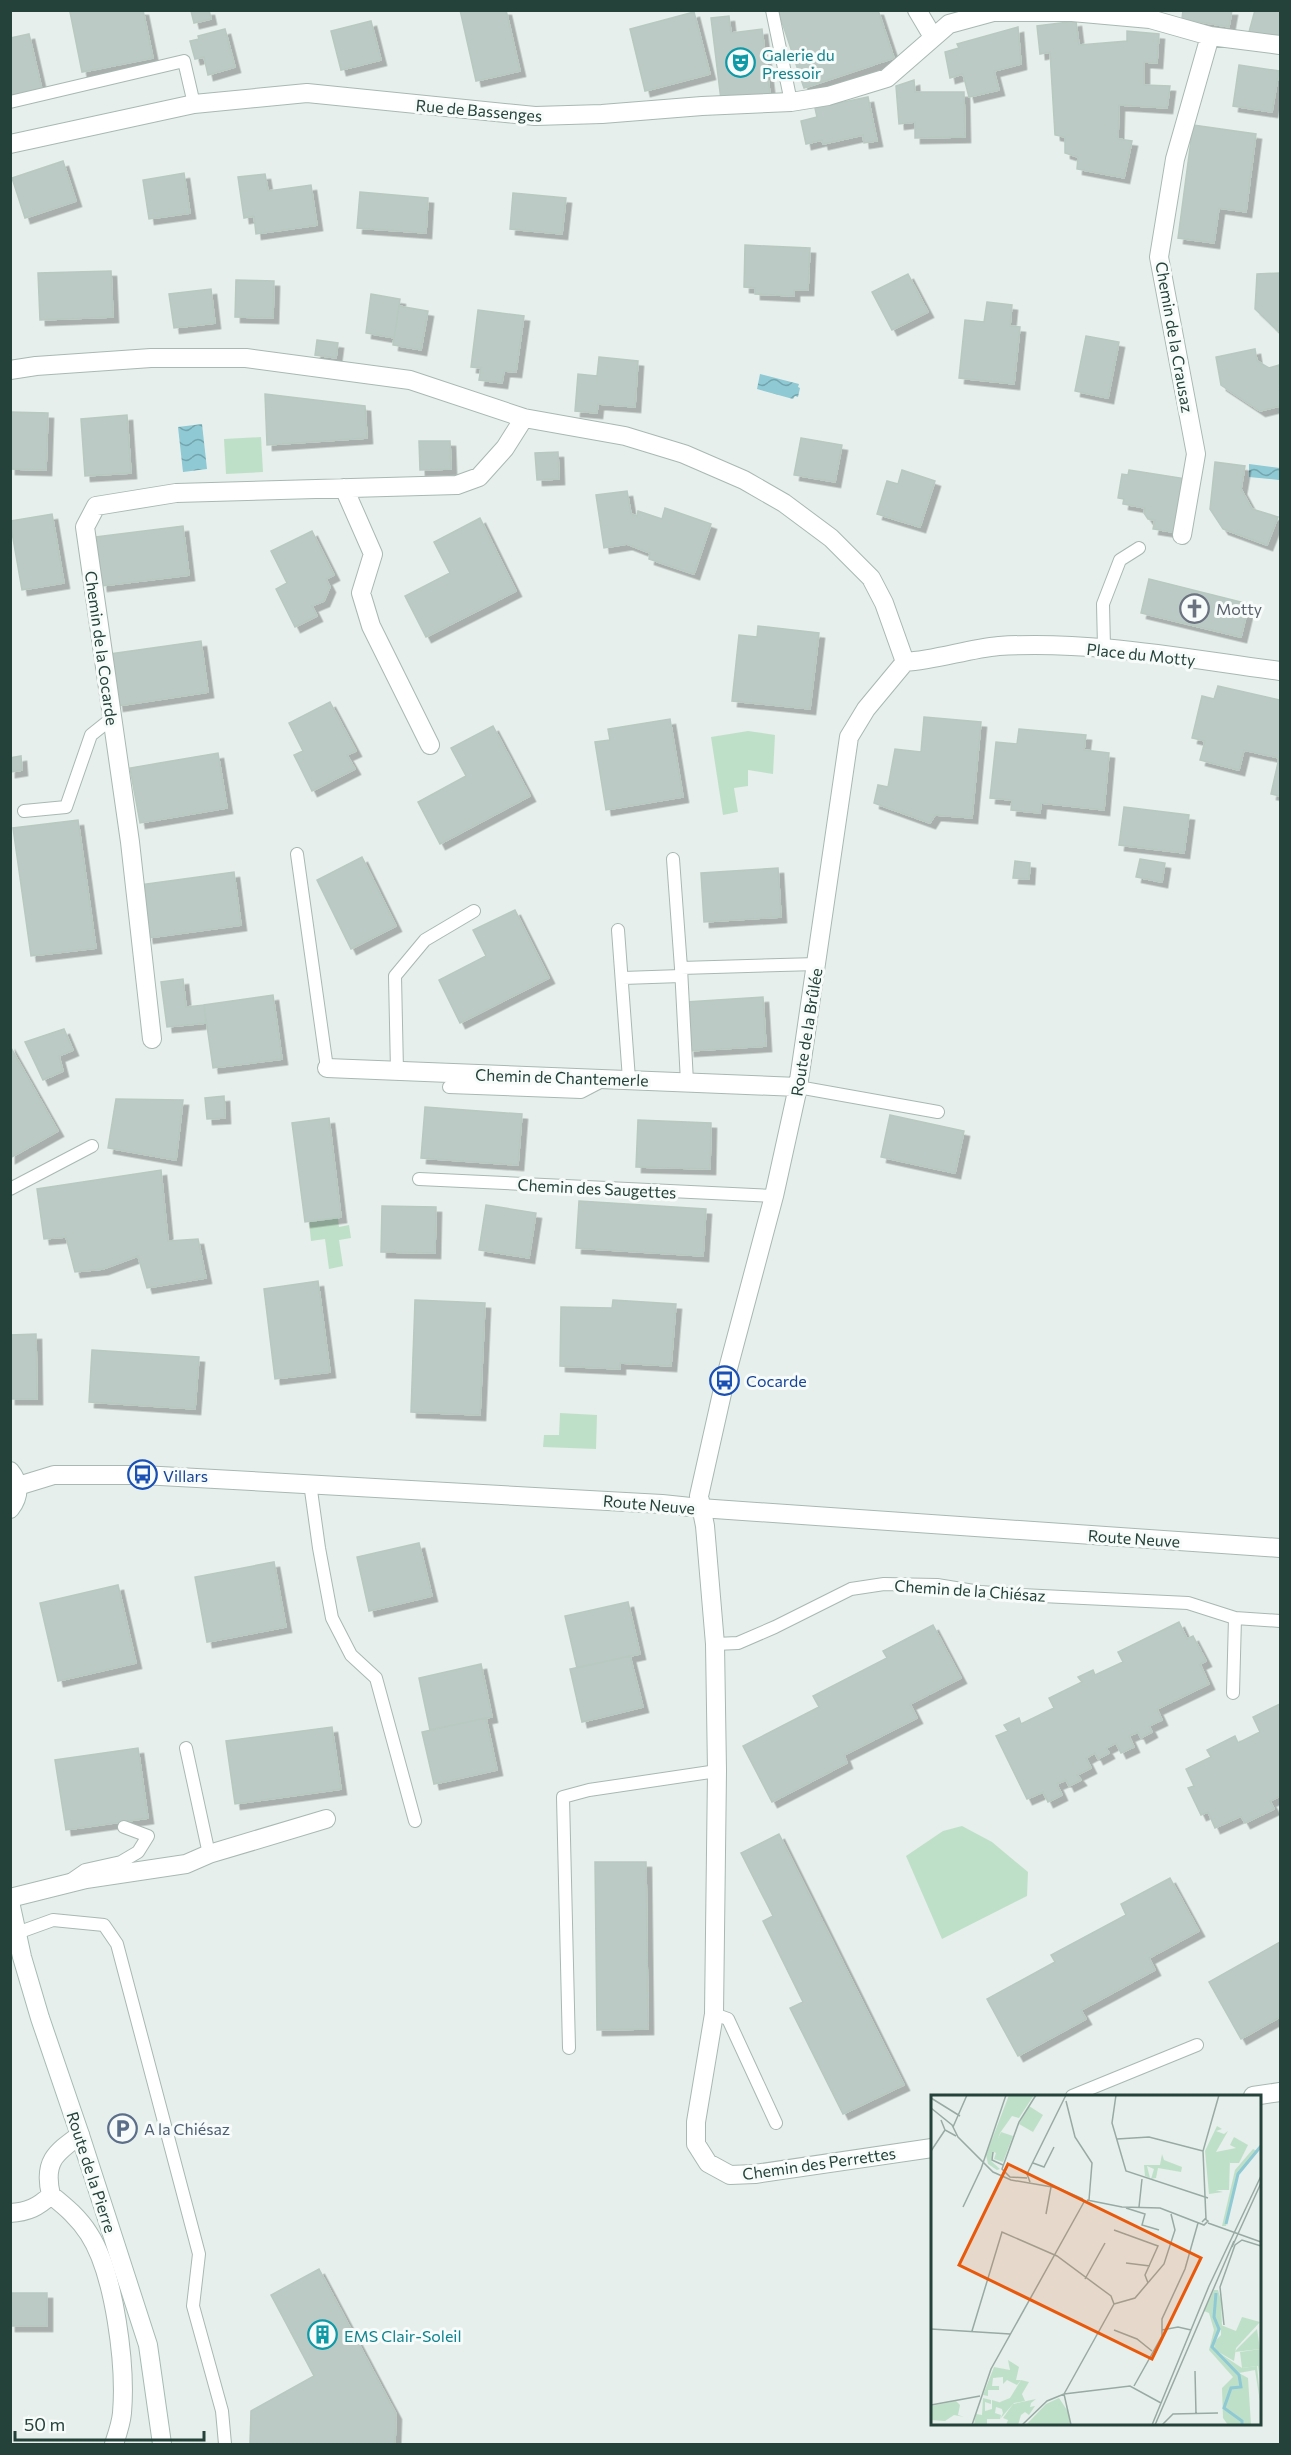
<svg xmlns="http://www.w3.org/2000/svg" width="1291" height="2455" font-family="Commissioner,sans-serif">
<style>
.park{fill:#bfe0c8}
.water{fill:url(#water-waves)}
.building{fill:#bbcac4;stroke:#b8c9c2;stroke-width:1.5;filter:url(#shadow)}
.lines{fill:none;stroke-linecap:round;stroke-linejoin:round}
.service-casing{stroke:#a8b8b2;stroke-width:14}
.minor-casing{stroke:#a8b8b2;stroke-width:20}
.tertiary-casing{stroke:#a8b8b2;stroke-width:20}
.secondary-casing{stroke:#a4bbb3;stroke-width:20}
.service{stroke:#fff;stroke-width:12}
.minor{stroke:#fff;stroke-width:18}
.tertiary{stroke:#fff;stroke-width:18}
.secondary{stroke:#fff;stroke-width:18}
.labels{text-anchor:middle;dominant-baseline:central;stroke-width:6;stroke-linejoin:round;paint-order:stroke}
.culture-label{font-size:16px;fill:#0d838f;stroke:#f7fbf9;text-anchor:start}
.street-label{font-size:16px;fill:#24423a;stroke:#f7fbf9}
.worship-label{font-size:16px;fill:#5b616d;stroke:#f7fbf9;text-anchor:start}
.transit-label{font-size:16px;fill:#164399;stroke:#f7fbf9;text-anchor:start}
.service-label{font-size:16px;fill:#4e5e75;stroke:#f7fbf9;text-anchor:start}
.inset-river{fill:none;stroke:#8ec9d4;stroke-width:3}
.inset-road{fill:none;stroke:#98aaa4;stroke-width:1.5}
.view{fill:#e8590c;fill-opacity:0.15;stroke:#e8590c;stroke-width:3}
.inset-edge{fill:none;stroke:#24423a;stroke-width:3}
</style>
<defs>
<pattern id="water-waves" width="16" height="10" patternUnits="userSpaceOnUse" patternTransform="scale(1.5)"><rect width="16" height="10" fill="#8ec9d4"/><path d="M0 5q4-4 8 0t8 0" fill="none" stroke="#74a5ad"/></pattern>
<filter id="shadow"><feDropShadow dx="5.5" dy="5.5" stdDeviation="0" flood-color="#0004"/></filter>
</defs>
<rect width="100%" height="100%" fill="#e6efeb"/>
<path class="park" d="M261,437L263,472L226,474L224,439Z
M748,731L775,735L773,774L748,770V786L734,788L738,812L723,815L711,737Z
M338,1218L339,1227L349,1225L351,1238L339,1240L343,1266L329,1269L325,1239L311,1241L309,1222Z
M560,1413L597,1415L596,1449L543,1447L544,1435H559Z
M962,1826L992,1842L1028,1872L1027,1896L942,1939L906,1856L943,1831Z"/>
<path class="water" d="M760,374L799,384L798,387L800,388L798,397L795,396L793,399L757,389Z
M202,424L207,469L183,472L178,427Z
M1249,464L1280,468L1279,480L1249,477Z"/>
<path class="building" d="M76,10H143L153,58L82,72L70,12Z
M209,10L211,19L194,23L191,11Z
M460,10H506L520,71L476,81Z
M778,10H878L894,58L804,88Z
M1183,10H1232L1229,27L1182,19Z
M1255,10H1280V40L1249,32Z
M694,12L710,74L645,91L630,29Z
M729,16L731,33L762,29L770,94L721,100L711,18Z
M371,21L381,60L341,70L331,31Z
M1076,21L1079,45L1127,41V31L1159,34L1157,63L1144,62V85L1170,86L1167,108L1119,105L1118,139L1132,141L1124,178L1077,169L1078,157L1065,153V137L1055,135L1050,52L1040,54L1037,26Z
M1018,27L1021,64L994,71L999,90L969,97L963,74L950,78L945,52L959,48L957,44Z
M225,29L235,67L208,75L204,57L195,59L190,41L199,39L198,36Z
M29,34L42,90L10,96V38Z
M1239,65L1279,71L1272,112L1233,106Z
M914,80L915,92H964L965,137L915,138V122L899,124L896,86Z
M868,97L877,141L864,143L863,135L823,144L822,140L806,144L801,121L817,117L815,108Z
M1193,125L1256,134L1246,212L1219,208L1214,243L1178,238Z
M63,161L76,201L25,218L12,178Z
M184,173L190,213L149,219L143,180Z
M265,174L268,191L311,185L317,225L256,234L254,216L244,218L238,177Z
M360,192L428,198L426,233L357,228Z
M513,193L566,198L562,234L510,229Z
M745,245L810,248L808,290H794V296L755,294V288L744,287Z
M111,271L113,317L40,320L38,273Z
M1280,273V331H1278L1255,309L1257,274Z
M908,274L928,312L892,330L872,292Z
M236,280L274,281L273,318L235,317Z
M211,289L215,323L174,328L169,294Z
M371,294L400,299L394,338L366,333Z
M987,302L1012,305L1010,326L1020,327L1014,384L959,378L965,320L984,322Z
M399,306L428,311L421,350L393,345Z
M478,310L524,316L516,372L504,371L502,383L479,380L481,368L471,367Z
M1086,336L1119,342L1108,398L1075,391Z
M317,340L338,343L336,358L315,355Z
M1255,349L1257,361L1269,368L1279,365L1280,406L1260,411L1221,385L1216,357Z
M599,357L638,361L635,407L598,404L597,413L575,411L578,374L597,376Z
M265,394L365,406L367,438L267,445Z
M10,412L48,413L46,470L10,469Z
M127,415L131,473L85,476L81,419Z
M801,438L842,445L835,482L794,475Z
M419,441H450L451,469L420,470Z
M558,452L559,479L537,480L535,453Z
M1215,462L1245,466L1241,489L1252,509L1278,517L1267,545L1223,529L1210,509Z
M902,470L935,481L920,527L877,514L887,481L898,484Z
M1129,470L1187,479L1178,533L1153,529L1155,520L1148,519L1144,513L1145,508L1123,504L1124,499L1118,498L1122,474L1128,475Z
M627,491L631,514L637,516L638,511L662,519L665,508L711,524L694,574L649,559L650,553L627,544L604,548L596,495Z
M52,514L64,583L22,590L10,521Z
M480,518L516,591L426,637L405,596L450,573L434,542Z
M183,526L189,575L102,586L96,537Z
M312,531L334,575L326,579L330,587L324,601L312,606L317,616L295,627L276,589L287,583L271,551Z
M1149,579L1249,604L1241,637L1141,613Z
M758,626L819,633L810,709L732,701L739,635L757,637Z
M201,641L208,692L118,706L110,654Z
M1218,686L1280,700V796L1271,794L1279,758L1244,750L1239,770L1200,760L1205,741L1192,738L1202,696L1214,699Z
M330,702L356,751L347,755L355,769L312,791L294,755L303,751L289,723Z
M924,717L981,722L972,818L935,815L930,823L874,803L878,785L888,787L895,749L921,752Z
M670,719L683,797L606,810L595,742L610,740L608,729Z
M493,726L530,796L440,844L418,802L466,776L451,748Z
M1019,729L1086,735L1084,750L1109,753L1104,810L1041,803L1040,813L1011,810L1012,800L990,798L996,742L1017,744Z
M218,753L227,808L140,823L130,768Z
M21,756L22,770L10,772V758Z
M1124,807L1189,815L1184,853L1119,845Z
M78,820L96,948L31,956L13,828Z
M362,857L396,926L351,949L317,880Z
M1140,859L1165,863L1162,882L1136,877Z
M1015,861L1030,863L1029,879L1013,878Z
M778,868L781,917L704,922L701,873Z
M234,872L241,925L148,938L140,885Z
M515,910L549,978L460,1023L439,980L486,956L473,930Z
M183,979L186,1007L204,1005L206,1023L167,1027L161,982Z
M273,995L282,1059L213,1068L204,1005Z
M763,997L766,1046L689,1051L686,1002Z
M64,1029L73,1050L59,1056L63,1071L43,1080L25,1042Z
M10,1046L58,1131L10,1158Z
M224,1096L225,1118L207,1119L205,1098Z
M116,1099L183,1100L176,1160L108,1148Z
M425,1107L522,1114L518,1165L421,1158Z
M890,1115L964,1131L955,1173L881,1157Z
M329,1118L341,1217L305,1222L292,1123Z
M638,1120L711,1123L710,1169L636,1167Z
M161,1170L168,1241L198,1239L206,1278L147,1288L138,1256L103,1269L75,1272L66,1237L44,1239L37,1189Z
M579,1201L706,1209L703,1256L576,1248Z
M486,1205L536,1213L529,1258L479,1250Z
M382,1206L436,1207L435,1253L381,1252Z
M318,1281L330,1372L275,1379L264,1289Z
M415,1300L485,1303L480,1415L411,1412Z
M613,1300L676,1304L671,1366L620,1363V1369L560,1366L561,1307L612,1308Z
M36,1334L37,1399H10V1335Z
M92,1350L199,1357L195,1409L89,1402Z
M419,1543L432,1596L369,1611L357,1557Z
M274,1562L286,1627L207,1642L195,1577Z
M118,1585L136,1663L58,1681L40,1603Z
M628,1602L640,1654L577,1668L565,1616Z
M1179,1622L1187,1639L1193,1636L1206,1661L1200,1664L1209,1684L1157,1709L1162,1720L1149,1726L1152,1732L1141,1738L1138,1732L1129,1736L1134,1747L1121,1753L1116,1743L1106,1748L1109,1753L1098,1759L1095,1753L1086,1758L1091,1768L1077,1775L1081,1780L1069,1786L1066,1780L1057,1784L1062,1795L1048,1802L1043,1792L1027,1799L996,1736L1008,1731L1004,1725L1019,1718L1021,1724L1054,1708L1049,1698L1082,1682L1078,1677L1093,1670L1095,1675L1123,1662L1118,1652Z
M933,1625L961,1678L910,1704L917,1718L844,1755L847,1763L772,1802L743,1746L819,1707L813,1696L887,1658L883,1651Z
M630,1656L643,1707L582,1722L570,1669Z
M481,1664L492,1717L430,1730L419,1678Z
M1280,1704V1796L1270,1801L1274,1809L1245,1823L1241,1816L1215,1828L1208,1812L1201,1815L1188,1788L1194,1786L1186,1769L1211,1757L1207,1750L1235,1736L1238,1743L1260,1732L1253,1717Z
M486,1718L497,1770L434,1784L422,1732Z
M332,1727L341,1789L235,1804L226,1741Z
M138,1748L148,1818L66,1830L55,1760Z
M779,1834L904,2085L843,2114L790,2008L803,2002L763,1921L773,1916L741,1853Z
M595,1862H646L648,2029L597,2030Z
M1170,1878L1199,1931L1149,1958L1155,1970L1081,2010L1086,2019L1018,2056L987,1999L1055,1962L1051,1955L1126,1915L1121,1904Z
M1280,1942V2017L1241,2039L1209,1982Z
M319,2269L396,2414L395,2444H250L251,2411L314,2376L271,2295Z
M10,2293H47V2326H10Z"/>
<g class="lines">
<defs>
<path id="service" d="M772,10L791,102
M10,102L184,61L194,104
M1104,647L1103,604L1120,560L1139,548
M24,811L66,807L91,735L111,719
M297,854L327,1068
M673,859L681,968
M618,930L629,1079
M623,978L681,976
M397,1071L395,976L425,940L474,911
M687,1082L681,968L817,964
M449,1087L581,1092L604,1080
M798,1087L938,1112
M419,1179L774,1196
M10,1189L92,1146
M310,1483L319,1548L332,1618L351,1655L376,1678L415,1821
M715,1644L738,1643L775,1627L851,1589L884,1584L937,1585L980,1592L1021,1595L1188,1603L1235,1618L1280,1621
M1233,1693L1235,1618
M186,1748L209,1854
M72,1879L85,1870L121,1862L138,1852L148,1836L124,1827
M17,1933L53,1920L104,1925L117,1944L199,2254L193,2306L222,2411L225,2444
M714,2014L728,2019L776,2123
M569,2048L563,1797L589,1790L717,1771
M1072,2096L1197,2045"/>
<path id="minor" d="M917,10L933,37
M10,144L194,104L307,93L535,116L602,114L702,106L791,102L828,96L887,78L949,24L993,12H1072L1150,19L1210,36L1280,45
M10,370L36,366L151,358H246L410,380L524,418L625,436L684,454L744,480L784,503L831,538L871,578L884,603L905,662
M344,488L373,554L361,593L371,626L430,745
M1182,535L1196,454L1159,257L1175,159L1210,36
M152,1039L130,842L85,527L96,506L176,493L457,485L479,477L505,448L524,418
M327,1068L798,1087
M10,1898L86,1879L186,1864L209,1854L326,1819
M1253,2096L1280,2092
M932,2148L755,2174L730,2175L708,2163L696,2144V2122L714,2014L717,1771L715,1644L705,1526L699,1496L725,1380L774,1196L798,1087L849,737L866,709L905,662C937,660 967,649 999,646C1092,640 1188,659 1280,671
M51,2195C66,2207 79,2218 89,2234C115,2274 126,2366 122,2413C121,2424 117,2435 114,2444
M10,2213C28,2212 38,2207 51,2195C43,2162 55,2153 80,2135"/>
<path id="tertiary" d="M18,1486L54,1475H142L662,1504L700,1508L1280,1548"/>
<path id="secondary" d="M10,1471C20,1483 20,1496 10,1509
M10,1902L22,1957L40,2018L80,2135L148,2345L162,2444"/>
</defs>
<use href="#service" class="service-casing"/>
<use href="#minor" class="minor-casing"/>
<use href="#tertiary" class="tertiary-casing"/>
<use href="#secondary" class="secondary-casing"/>
<use href="#service" class="service"/>
<use href="#minor" class="minor"/>
<use href="#tertiary" class="tertiary"/>
<use href="#secondary" class="secondary"/>
</g>
<defs>
<symbol id="theatre-ring" viewBox="-11 -11 22 22"><circle r="9.5" fill="#f7fbf9" stroke="#0f9aa8" stroke-width="1.5"/><path d="M-5-5.5Q0-4 5-5.5V0Q5 5 0 6Q-5 5-5 0ZM-3.3-2.5H-1v1.5H-3.3ZM1-2.5H3.3v1.5H1ZM-2.8 1Q0 5.5 2.8 1Z" fill="#0f9aa8"/></symbol>
<symbol id="church-ring" viewBox="-11 -11 22 22"><circle r="9.5" fill="#f7fbf9" stroke="#6b7280" stroke-width="1.5"/><path d="M-1.2-6h2.4v3.5h3.3v2.4h-3.3V6h-2.4V-.1h-3.3v-2.4h3.3Z" fill="#6b7280"/></symbol>
<symbol id="bus-ring" viewBox="-11 -11 22 22"><circle r="9.5" fill="#f7fbf9" stroke="#1a4fb4" stroke-width="1.5"/><path d="M-5-6H5V4H4V6H2V4H-2V6H-4V4H-5ZM-3.5-4V0h7V-4ZM-3.5 1.2v1.5H-2V1.2ZM2 1.2v1.5H3.5V1.2Z" fill="#1a4fb4"/></symbol>
<symbol id="parking-ring" viewBox="-11 -11 22 22"><circle r="9.5" fill="#f7fbf9" stroke="#5c6f8a" stroke-width="1.5"/><path d="M-3.5-5.5H1a3.5 3.5 0 0 1 0 7H-1V5.5H-3.5ZM-1-3.4V-.6H.8a1.4 1.4 0 0 0 0-2.8Z" fill="#5c6f8a"/></symbol>
<symbol id="building-ring" viewBox="-11 -11 22 22"><circle r="9.5" fill="#f7fbf9" stroke="#0f9aa8" stroke-width="1.5"/><path d="M-4-6H4V6H1V3H-1V6H-4ZM-2.5-4.3h1.7v1.8h-1.7ZM.8-4.3h1.7v1.8H.8ZM-2.5-1h1.7V.8h-1.7ZM.8-1h1.7V.8H.8Z" fill="#0f9aa8"/></symbol>
</defs>
<g fill-rule="evenodd">
<use href="#theatre-ring" x="724" y="46" width="33" height="33"/>
<use href="#church-ring" x="1178" y="592" width="33" height="33"/>
<use href="#bus-ring" x="708" y="1364" width="33" height="33"/>
<use href="#bus-ring" x="126" y="1458" width="33" height="33"/>
<use href="#parking-ring" x="106" y="2112" width="33" height="33"/>
<use href="#building-ring" x="306" y="2318" width="33" height="33"/>
</g>
<g class="labels">
<g class="culture-label">
<text x="762" y="54">Galerie du<tspan x="762" dy="18">Pressoir</tspan></text>
<text x="344" y="2335">EMS Clair-Soleil</text>
</g>
<g class="street-label">
<text transform="translate(479 110) rotate(5)">Rue de Bassenges</text>
<text transform="translate(1175 337) rotate(80)">Chemin de la Crausaz</text>
<text transform="translate(102 648) rotate(82)">Chemin de la Cocarde</text>
<text transform="translate(1141 654) rotate(6)">Place du Motty</text>
<text transform="translate(806 1032) rotate(-81)">Route de la Brûlée</text>
<text transform="translate(562 1077) rotate(2)">Chemin de Chantemerle</text>
<text transform="translate(597 1188) rotate(3)">Chemin des Saugettes</text>
<text transform="translate(649 1504) rotate(5)">Route Neuve</text>
<text transform="translate(1134 1538) rotate(4)">Route Neuve</text>
<text transform="translate(970 1590) rotate(4)">Chemin de la Chiésaz</text>
<text transform="translate(819 2163) rotate(-8)">Chemin des Perrettes</text>
<text transform="translate(92 2172) rotate(72)">Route de la Pierre</text>
</g>
<g class="worship-label">
<text x="1216" y="608">Motty</text>
</g>
<g class="transit-label">
<text x="746" y="1380">Cocarde</text>
<text x="163" y="1475">Villars</text>
</g>
<g class="service-label">
<text x="144" y="2128">A la Chiésaz</text>
</g>
</g>
<g transform="translate(931 2095)">
<rect width="330" height="330" fill="#e6efeb"/>
<path d="M98,11L112,20L102,37L88,29ZM286,31L291,34L285,36L293,39L297,36L285,57L305,53L299,50L303,42L317,50L308,68H299V64L281,94L292,97L278,99L274,56ZM231,59L233,65L251,72L250,77L227,73L225,83L220,84L223,74L216,71L219,83L214,81L213,70H229ZM311,222L329,227L305,253L303,266L284,255L283,247L290,240V230L305,236ZM77,265L88,272L85,285H90L86,290L76,285L72,289V282L62,283L61,291H68V295H57V301L52,300L63,272L79,275ZM52,303L60,305V309L54,307V316L61,314V305L71,308V314L65,312L64,318L70,320L69,324H56V330H43L45,319L51,320ZM105,304L100,308L99,312L104,311L98,320L94,317L90,320L87,330H75L77,325L72,323L82,309ZM25,306L29,310L27,320L33,322L23,320L14,326L0,325V311Z" fill="#bfe0c8"/>
<path d="M78,0H103L88,23L81,21L69,38L60,66L69,74L66,75L57,69L55,60ZM322,54L326,56L307,78L295,131H291L304,75ZM283,195H287L290,205L291,232L283,248L284,255L311,273L326,271L330,313L324,275L308,278L317,283L320,330H297L292,323L291,293L302,282L278,255L283,235L278,218L273,216ZM90,285L98,287L91,299L94,306L83,308L69,324L72,318L69,307L79,303Z" fill="#bfe0c8"/>
<path d="M70,37L82,41L72,67L63,64L65,58L61,56Z" fill="#bfe0c8"/>
<path d="M282,63L299,64L298,95H281ZM330,232V290L327,271L311,273L309,257L329,254ZM128,303L138,318L139,330H95L115,309Z" fill="#bfe0c8"/>
<path d="M326,234L329,254L304,257L306,254Z" fill="#bfe0c8"/>
<path class="inset-river" d="M295,129L307,79L330,51M285,198L283,222L288,234L281,252L308,280L310,292L300,293L293,313L311,326V330"/>
<path class="inset-road" d="M185,0L181,28L195,76L277,103M0,3L29,21M135,6L144,42L161,68L158,105M0,13L21,30L27,42L62,77L80,85L127,93L152,104M10,25L14,35L25,41M22,32L36,0M186,44L218,42L272,56M0,56L14,35M62,57L61,65L72,70M102,68L113,72L123,52M96,83L79,82L71,74L88,27L105,0M99,87L96,79L135,0M156,105L191,112L229,113L273,130L277,126L274,124L271,127M32,112L50,74L75,0M208,112L211,84M195,113L214,119L211,130L228,135M115,119L120,92M275,124L272,56L288,0M277,128L330,147M183,135L227,151L214,180L217,188M301,152L330,88M195,168L219,171M154,184L174,148M183,209L204,203L233,169L244,135L240,119M293,230L289,192L304,150L311,145L330,151M0,234L79,239M183,235L206,244L221,256M231,235L247,232L260,235M41,236L71,137L126,161L180,201L183,209L133,299M264,276L265,319M203,291L231,241V224L254,174L267,128M133,299L140,330M0,310L49,301M41,330L60,274L153,107M91,330L116,306L133,299L199,291L230,308M221,330L278,191L330,81M224,330L303,146M231,330L242,319L287,318"/>
<path class="view" d="M77,69L270,163L221,264L28,170Z"/>
<rect width="330" height="330" class="inset-edge"/>
</g>
<rect width="1291" height="2455" fill="none" stroke="#24423a" stroke-width="24"/>
<path d="M15 2431v9h189v-9" fill="none" stroke="#24423a" stroke-width="3"/>
<text x="24" y="2431" font-size="18" fill="#24423a" stroke="#f7fbf9" stroke-width="4.5" paint-order="stroke">50 m</text>
</svg>
